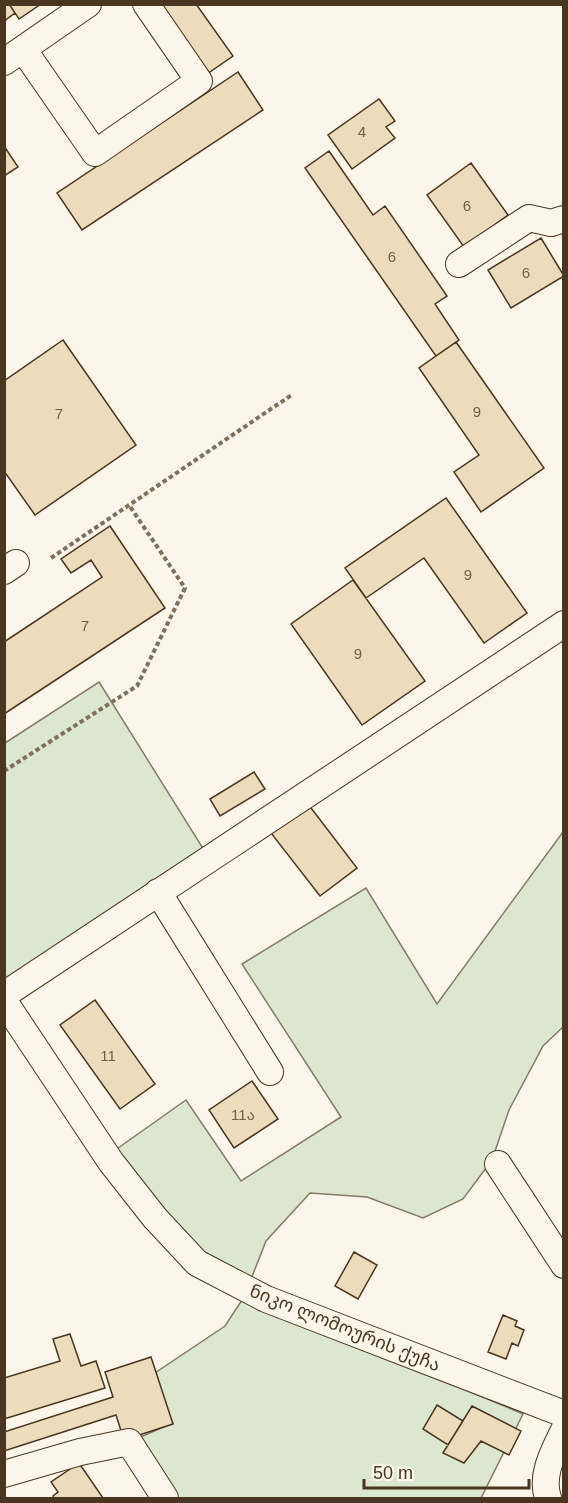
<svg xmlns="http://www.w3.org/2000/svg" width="568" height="1503" font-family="Helvetica,'Noto Sans Georgian',sans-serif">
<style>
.green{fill:#dce7d0;stroke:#887966;stroke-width:1.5}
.building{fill:#ecdcbc;stroke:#4a3520;stroke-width:1.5}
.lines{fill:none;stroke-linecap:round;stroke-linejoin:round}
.minor-casing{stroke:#4a3520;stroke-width:28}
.path{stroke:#7f6f5c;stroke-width:4;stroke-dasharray:4.5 3;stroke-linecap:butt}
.minor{stroke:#fbf6e9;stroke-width:26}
.labels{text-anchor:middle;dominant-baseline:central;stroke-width:4.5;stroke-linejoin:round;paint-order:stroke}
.number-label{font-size:15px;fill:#725f47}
.street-label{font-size:18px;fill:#4a3520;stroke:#fbf6e9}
</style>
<rect width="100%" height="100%" fill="#fbf6e9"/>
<path class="green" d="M99,682L209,858L5,994V743Z
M563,832V1027L543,1046L509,1110L492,1160L463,1199L423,1218L367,1197L310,1193L266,1241L244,1297L523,1414L481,1498H165L129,1442L173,1423L146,1379L225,1326L244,1297L104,1158L186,1100L241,1181L341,1117L242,964L366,888L437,1004Z"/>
<path class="building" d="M4,4H9L15,13L4,21Z
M9,4H41L19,19Z
M154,4H196L233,56L204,76Z
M238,72L263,110L82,230L57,193Z
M379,99L395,121L386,127L395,138L352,169L328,135Z
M4,146L18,167L4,176Z
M329,151L373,215L385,206L447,296L435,304L459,340L436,356L305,168Z
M471,163L508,215L464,247L427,195Z
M541,238L564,276L511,308L488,270Z
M63,340L136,445L35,515L4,471V381Z
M456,342L544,468L481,512L454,472L479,455L419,368Z
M446,498L527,613L484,643L424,558L366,598L345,568Z
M110,526L165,608L4,714V642L102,577L91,560L71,573L61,559Z
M353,580L425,681L362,725L291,624Z
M254,772L265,789L220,816L210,799Z
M308,804L357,868L320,896L271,833Z
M95,1000L155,1084L120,1109L60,1025Z
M252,1081L278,1119L234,1148L209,1110Z
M354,1252L377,1265L358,1299L335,1286Z
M503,1315L517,1321L515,1326L524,1330L518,1346L512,1343L506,1359L488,1352Z
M70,1334L81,1366L96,1361L105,1388L4,1419V1378L60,1361L53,1339Z
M151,1357L173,1424L124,1440L116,1415L4,1451V1432L113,1397L105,1372Z
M437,1405L463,1421L448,1445L423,1429Z
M472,1406L521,1431L509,1455L481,1441L464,1463L443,1453Z
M79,1463L103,1498H54L53,1496L58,1492L51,1482Z"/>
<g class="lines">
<defs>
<path id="minor" d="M23,49L95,153L199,81L146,4
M4,62L88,4
M459,264L529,218L551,223L564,219
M4,571L16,563
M158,892L270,1072
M4,995L564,624
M4,1001L111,1162L155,1218L197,1263L266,1299L564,1414
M498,1164L564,1265
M4,1474L80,1452L129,1442L165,1498
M548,1498C540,1475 554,1451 564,1430"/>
</defs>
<use href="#minor" class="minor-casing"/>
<path class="path" d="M51,558L293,394
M4,771L137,686L185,588L129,505"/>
<use href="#minor" class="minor"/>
</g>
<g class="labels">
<g class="number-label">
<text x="362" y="131">4</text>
<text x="467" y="205">6</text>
<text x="392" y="256">6</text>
<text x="526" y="272">6</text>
<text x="477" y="411">9</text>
<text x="59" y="413">7</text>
<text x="468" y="574">9</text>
<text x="85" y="625">7</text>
<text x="358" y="653">9</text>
<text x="108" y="1055">11</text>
<text x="243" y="1114">11ა</text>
</g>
<g class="street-label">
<text transform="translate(345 1328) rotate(22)">ნიკო ლომოურის ქუჩა</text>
</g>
</g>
<rect width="568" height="1503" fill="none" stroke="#4a3520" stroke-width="12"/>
<path d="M364 1479v9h165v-9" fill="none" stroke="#4a3520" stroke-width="3"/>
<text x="373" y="1479" font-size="18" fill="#4a3520" stroke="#fbf6e9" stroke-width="4.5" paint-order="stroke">50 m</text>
</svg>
